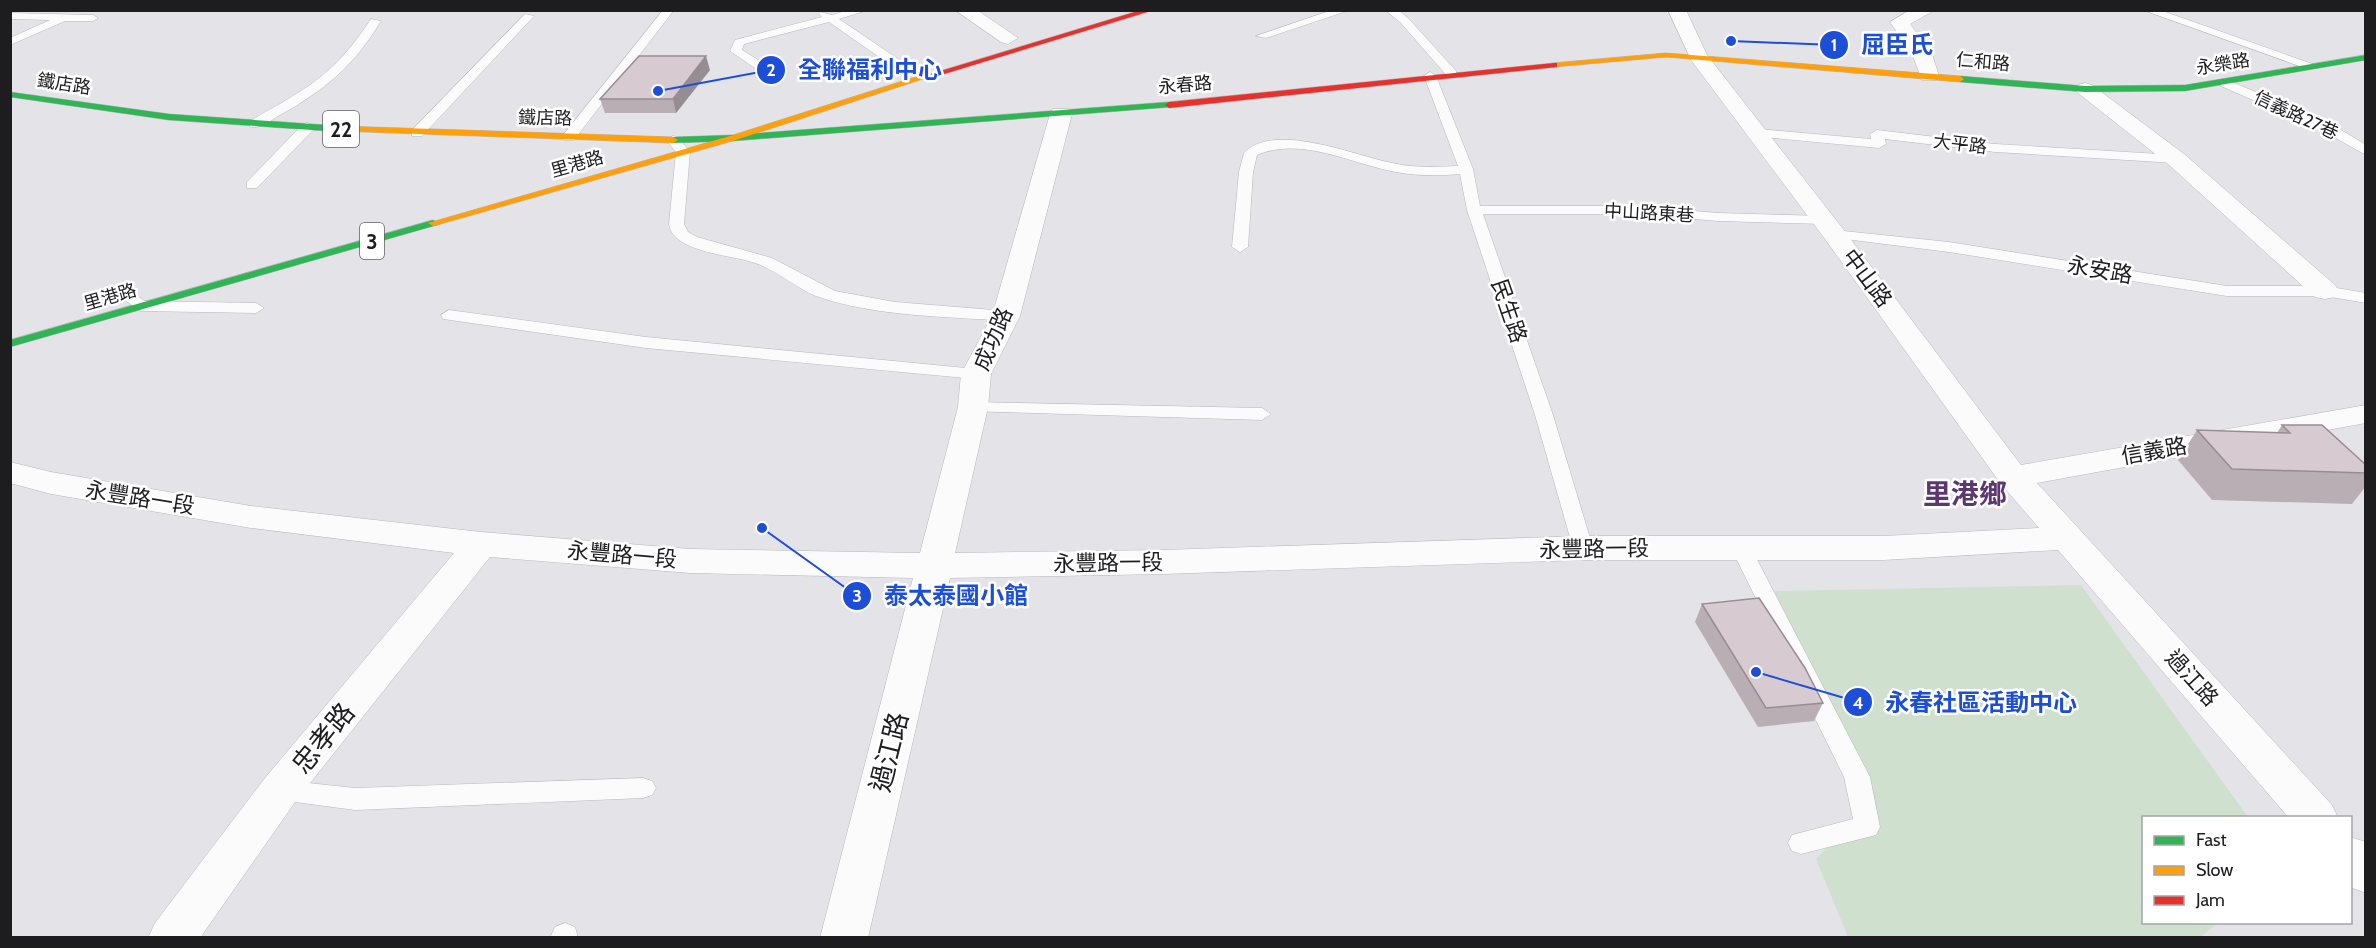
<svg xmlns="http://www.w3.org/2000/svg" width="2376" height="948" font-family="Cabin,'Noto Sans TC',sans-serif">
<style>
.green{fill:#cfe0cf}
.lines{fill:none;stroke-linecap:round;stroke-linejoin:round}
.lane-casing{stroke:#b7b6ba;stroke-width:1}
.street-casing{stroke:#b7b6ba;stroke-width:1}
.fast-casing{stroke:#b7b6ba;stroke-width:1}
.slow-casing{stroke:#b7b6ba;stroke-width:1}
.jam-casing{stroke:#b7b6ba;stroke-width:1}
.lane{fill:#fbfbfc;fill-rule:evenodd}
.street{fill:#fbfbfc;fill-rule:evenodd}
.fast{fill:#30b455;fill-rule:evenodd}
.slow{fill:#ff9f0a;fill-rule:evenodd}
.jam{fill:#e5322d;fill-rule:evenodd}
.wall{fill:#b9aeb4}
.shaded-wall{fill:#968d92}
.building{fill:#d7cad1;stroke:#968d92;stroke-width:1.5}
.labels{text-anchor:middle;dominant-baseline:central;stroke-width:5;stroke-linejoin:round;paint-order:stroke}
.far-street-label{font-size:18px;fill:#1d1c1f;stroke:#fff}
.shield{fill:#fff;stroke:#616062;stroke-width:1.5}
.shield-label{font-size:21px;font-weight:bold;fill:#1d1c1f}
.street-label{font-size:22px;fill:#1d1c1f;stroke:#fff}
.near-street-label{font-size:27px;fill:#1d1c1f;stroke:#fff}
.district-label{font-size:28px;font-weight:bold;fill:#5d3870;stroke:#fff}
.leader{fill:none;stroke:#1d4ed8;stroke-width:2}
.callout-dot{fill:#1d4ed8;stroke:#fff;stroke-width:2}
.mark-label{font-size:18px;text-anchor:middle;font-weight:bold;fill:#fff}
.callout-label{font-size:24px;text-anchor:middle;font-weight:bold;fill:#1d4ed8;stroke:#fff;stroke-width:5;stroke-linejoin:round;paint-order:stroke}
</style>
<rect width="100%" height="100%" fill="#e4e4e8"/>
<path class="green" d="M2081,585L2248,817L2144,818V922L2218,923L2199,938L1848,937L1816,859L1868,804L1774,591Z"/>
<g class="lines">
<defs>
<path id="lane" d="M663,10H674L574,140H564V134Z
M848,10H868L839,19L910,67V73H902L829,22L744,44L742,50L773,69V75H765L730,51L735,40L822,17L819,14L820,12L832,15Z
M1332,10H1350L1266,38L1256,36Z
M1385,10H1398L1408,18L1456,71V77H1448L1400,22Z
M2143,10H2160L2318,66L2308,69Z
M10,13L93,15L98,18L93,21H65L10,45V38L50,20L10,19Z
M525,14L534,16L422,136H412V130Z
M371,19L381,21C353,67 326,89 280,115C271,120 261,129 250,127V121C308,88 333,76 371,19Z
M1430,72L1436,76L1473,169L1480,206H1635L1718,213L1824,216L1831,220L1824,224L1718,221L1635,214H1483L1553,415L1593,548L1590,553H1576L1573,548L1535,415L1467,210L1460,174C1439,176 1417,176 1396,172C1351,164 1302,136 1257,155L1253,172L1248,247L1240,252L1232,247L1239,172L1244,153C1275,120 1360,158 1397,164C1417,168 1438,167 1458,166L1424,76Z
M2225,79L2333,125L2366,145V155L2323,131L2221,86V80Z
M308,123L314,127L313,130L257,188H247V182L303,124Z
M1758,129L1871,139L1870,134L1877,130L1995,144L2176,155L2183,159L2176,163L1995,152L1885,139L1886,144L1879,148L1753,136V130Z
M673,136L678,137L690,152L684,224L688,232L697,237L772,258L835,291L895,302L1006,311L1014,316L1006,321C944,316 876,317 816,296C794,287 776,269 752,262C731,255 672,252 669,224L676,152L666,140Z
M1834,230L1949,242L2227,286H2325L2366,293V303L2325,296H2227L1949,252L1829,237L1827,234L1829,231Z
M123,287L145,301L256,303L264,308L256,313L141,311L117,295L115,292L117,289Z
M449,310L646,337L976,369L985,374L976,379L646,348L443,319L441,315Z
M973,402L1262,408L1271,414L1262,420L967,411L964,407L967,403Z
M1741,541L1748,543L1751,548L1870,777L1880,827L1876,835L1801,854L1792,851L1788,843L1792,835L1853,819L1844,777L1731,548L1734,543Z
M643,778L652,781L656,788L652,795L643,798L355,810L280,800L271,797L267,790L271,783L280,780L355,788Z
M565,923L575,927L578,938H550L555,927Z"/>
<path id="street" d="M955,10H977L1018,38L1008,44L1001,42Z
M1668,10H1686L1707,55L1843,229L2021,465L2366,405V423L2037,483L2332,805L2338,818H2289L2058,550L1883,560H1583L1163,574L950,578L868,938H820L913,578L690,573L490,557L295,802L200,938H148L155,923L265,778L454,553L251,528L51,494L10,483V462L51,472L251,506L481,532L690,549L920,553L958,407L961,374L992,316L1050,114L1053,109H1069L1072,114L1020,316L991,374L988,407L955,553L1163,550L1583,536H1883L2039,528L2001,484L1825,239L1691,60Z
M1910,10H1935L1910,24L1932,54L1939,76L1936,80H1922L1912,54L1890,22Z
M2085,83L2092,85L2184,154L2335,285L2339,291L2335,297L2325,299L2315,297L2168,164L2078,93L2075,89L2078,85Z
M2350,837L2366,842V893L2350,887Z"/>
<path id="fast" d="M2366,55V60L2185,91L2085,92L1960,82L1956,79L1960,76L2085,86L2185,85Z
M10,92L169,114L341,126L346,129L341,132L169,120L10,97Z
M1169,102L1172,103V107L733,141L673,143L668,140L673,137L733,135Z
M433,220L438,223L437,225L10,347V340Z"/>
<path id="slow" d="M1666,53L1960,76L1964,79L1960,82L1666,57L1554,67L1550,65L1554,63Z
M925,74L932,76L736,140L437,225L433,226L428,223L730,136Z
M341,126L673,137L678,140L673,143L338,131V127Z"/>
<path id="jam" d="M1141,10H1154L931,78L924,76Z
M1554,63H1557V67L1169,108L1165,105L1169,102Z"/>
</defs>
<use href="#lane" class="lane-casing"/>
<use href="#street" class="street-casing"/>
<use href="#fast" class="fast-casing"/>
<use href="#slow" class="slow-casing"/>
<use href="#jam" class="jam-casing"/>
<use href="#lane" class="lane"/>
<use href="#street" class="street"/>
<use href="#fast" class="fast"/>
<use href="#slow" class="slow"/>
<use href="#jam" class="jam"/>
</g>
<path class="wall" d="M710,70L676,113H605L600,99Z
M2282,425L2366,465V486L2352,504L2212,500L2178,460L2197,430L2277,433Z
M1702,604L1823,703L1814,721L1758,727L1695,622Z"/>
<path class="shaded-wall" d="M706,56L710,70L676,113L673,99Z"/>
<path class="building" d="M639,56H706L673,99H600Z
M2282,425H2322L2366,465V473L2232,469L2197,430L2290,433Z
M1759,598L1805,668L1823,703L1766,708L1702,604Z"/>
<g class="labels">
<g class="far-street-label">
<text transform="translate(1983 62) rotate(5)">仁和路</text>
<text transform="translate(2223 64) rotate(-9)">永樂路</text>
<text transform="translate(64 84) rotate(9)">鐵店路</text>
<text transform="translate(1185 85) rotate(-5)">永春路</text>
<text transform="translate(2296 115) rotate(25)">信義路27巷</text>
<text transform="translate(545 118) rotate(1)">鐵店路</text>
<text transform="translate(1960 144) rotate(7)">大平路</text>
<text transform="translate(577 164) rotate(-16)">里港路</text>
<text transform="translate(1649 213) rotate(3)">中山路東巷</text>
<text transform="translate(110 297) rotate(-16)">里港路</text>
</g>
<g class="shield">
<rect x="323" y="111" width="36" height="36" rx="4.5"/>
<rect x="360" y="223" width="24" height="36" rx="4.5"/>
</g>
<g class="shield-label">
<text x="341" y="129">22</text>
<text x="372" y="241">3</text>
</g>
<g class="street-label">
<text transform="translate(2100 270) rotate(10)">永安路</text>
<text transform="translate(1867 278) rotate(53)">中山路</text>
<text transform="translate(1509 311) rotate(71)">民生路</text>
<text transform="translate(993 339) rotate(-67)">成功路</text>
<text transform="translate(2154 451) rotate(-10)">信義路</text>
<text transform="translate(140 498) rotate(9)">永豐路一段</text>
<text transform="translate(1594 549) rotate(-1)">永豐路一段</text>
<text transform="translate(622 555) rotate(5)">永豐路一段</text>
<text transform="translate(1108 563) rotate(-1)">永豐路一段</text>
<text transform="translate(2192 678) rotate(48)">過江路</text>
</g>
<g class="near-street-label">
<text transform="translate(323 738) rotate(-51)">忠孝路</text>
<text transform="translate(889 752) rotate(-76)">過江路</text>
</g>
<g class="district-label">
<text x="1965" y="494">里港鄉</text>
</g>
</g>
<path class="leader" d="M1731 41L1834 45M658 91L771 70M762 528L857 596M1756 672L1858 702"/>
<g class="callout-dot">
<circle cx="1731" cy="41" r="6"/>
<circle cx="658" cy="91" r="6"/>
<circle cx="762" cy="528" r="6"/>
<circle cx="1756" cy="672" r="6"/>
<circle cx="1834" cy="45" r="15"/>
<circle cx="771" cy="70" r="15"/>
<circle cx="857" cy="596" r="15"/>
<circle cx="1858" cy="702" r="15"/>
</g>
<g class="mark-label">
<text x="1834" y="51">1</text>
<text x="771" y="76">2</text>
<text x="857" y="602">3</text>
<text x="1858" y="709">4</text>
</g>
<g class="callout-label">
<text x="1897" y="53">屈臣氏</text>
<text x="870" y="78">全聯福利中心</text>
<text x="956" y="604">泰太泰國小館</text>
<text x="1981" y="711">永春社區活動中心</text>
</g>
<rect width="2376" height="948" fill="none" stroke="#1d1c1f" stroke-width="24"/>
<rect x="2142" y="816" width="210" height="108" fill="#ffffff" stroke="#a5a4a5" stroke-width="1.5"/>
<rect x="2154" y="836" width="30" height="9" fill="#30b455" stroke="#a5a4a5" stroke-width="1.5"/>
<text x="2196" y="846" font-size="18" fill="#1d1c1f">Fast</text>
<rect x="2154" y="866" width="30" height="9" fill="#ff9f0a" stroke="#a5a4a5" stroke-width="1.5"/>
<text x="2196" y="876" font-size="18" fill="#1d1c1f">Slow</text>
<rect x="2154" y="896" width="30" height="9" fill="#e5322d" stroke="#a5a4a5" stroke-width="1.5"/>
<text x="2196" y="906" font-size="18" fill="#1d1c1f">Jam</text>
</svg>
